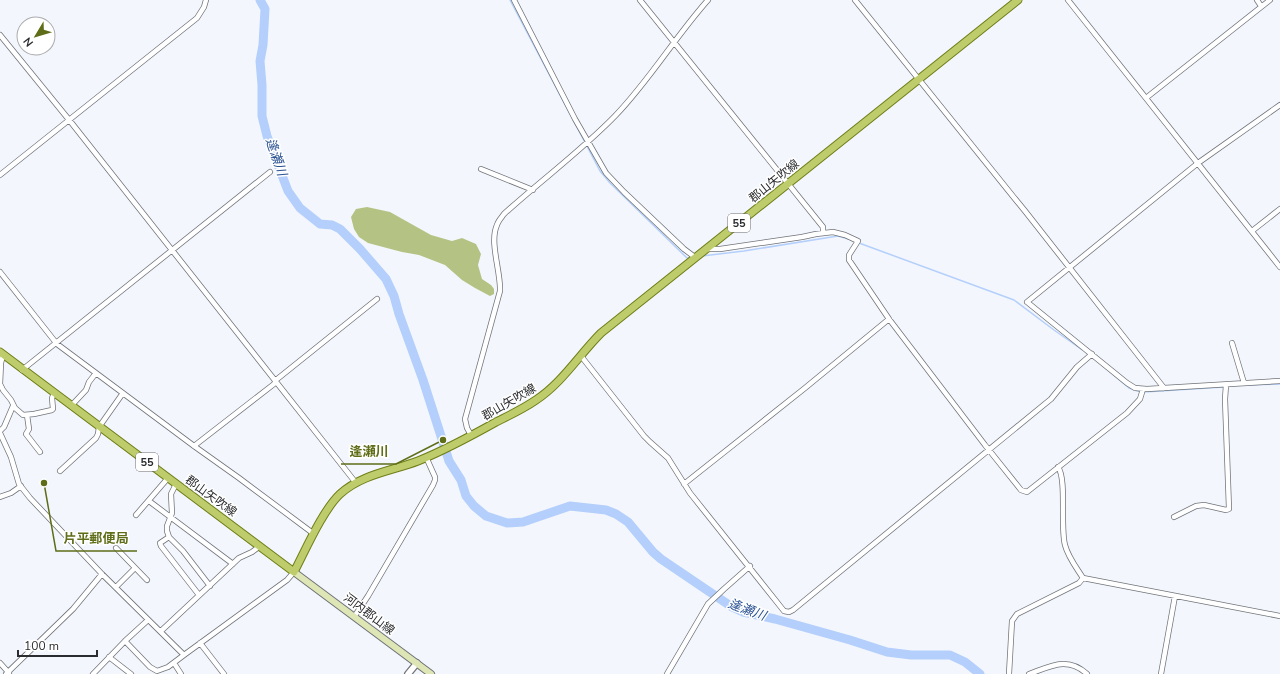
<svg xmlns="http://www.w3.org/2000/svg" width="1280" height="674" font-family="'Nunito Sans','Noto Sans JP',sans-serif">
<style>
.forest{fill:#b4c384}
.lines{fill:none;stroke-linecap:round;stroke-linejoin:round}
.stream{stroke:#b4cffb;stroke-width:1.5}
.river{stroke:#b4cffb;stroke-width:9}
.minor-casing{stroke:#707479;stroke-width:6}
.tertiary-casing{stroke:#707479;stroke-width:8}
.secondary-casing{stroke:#707479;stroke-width:8}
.primary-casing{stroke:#6f7e17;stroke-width:9}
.minor{stroke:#fff;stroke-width:4.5}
.tertiary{stroke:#fff;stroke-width:5.5}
.secondary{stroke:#dfe6b6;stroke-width:6}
.primary{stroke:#becc6c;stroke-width:7}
.labels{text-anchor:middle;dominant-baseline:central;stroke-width:3;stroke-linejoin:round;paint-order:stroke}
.shield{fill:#fff;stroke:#6b6b6d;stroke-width:1}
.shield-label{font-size:11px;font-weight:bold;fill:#2b2c2f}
.street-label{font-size:12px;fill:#2b2c2f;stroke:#fff}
.water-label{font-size:13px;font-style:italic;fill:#2c5394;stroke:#fff}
.leader{fill:none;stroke:#5f6d18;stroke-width:1.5}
.callout-dot{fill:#5f6d18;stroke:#fff;stroke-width:1.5}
.callout-label{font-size:13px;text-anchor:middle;font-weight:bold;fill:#5f6d18;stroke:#fff;stroke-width:3;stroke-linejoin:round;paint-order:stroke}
</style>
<rect width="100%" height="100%" fill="#f3f7fd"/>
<path class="forest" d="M367,207L390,212L431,235L452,241L462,238L476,244L481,254L478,265L482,279L491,285L494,289V294L490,296L475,288L462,280L445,265L419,255L402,252L368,243L359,237L354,229L351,217L356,209Z"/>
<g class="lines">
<path class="stream" d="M510,0L600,171L610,183L687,258H690
M859,243L1014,300L1054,330L1081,349
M702,256L744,251L838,236L852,240
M1103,366L1129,388L1141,392
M1242,385L1280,384
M1144,392L1224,387"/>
<path class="river" d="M260,0L265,9L263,45L260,61L262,85V116L267,136L288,191L300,208L320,224L332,225L340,229L360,249L386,279L394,296L399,314L423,380L449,461L461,480L466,496L474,506L486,516L507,523L523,522L570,506L606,510L616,514L628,522L653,552L661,559L732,607L743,612L775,619L850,640L887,652L911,655H950L965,662L980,674"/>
<defs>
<path id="minor" d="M514,0L575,119L606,173L624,192L684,249L696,258
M640,0L823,227V233
M855,0L1016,200L1025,211L1164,388
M1068,0L1280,267
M1257,0L1261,6
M0,35L70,121L356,483
M1146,98L1270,0
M1280,105L1198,163L1027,302L1127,383L1135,388L1147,389L1280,381
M481,169L533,190
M0,175L197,18L204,7L206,0
M1252,231L1280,209
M707,249H720L802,237L816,234L833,232L845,235L858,241L849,255V260L889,319L985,445L1021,490L1027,492L1127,413L1140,399L1143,389
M0,272L57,344L194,446L239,478L314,534
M1232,343L1244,383
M3,355L1,363L0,384L3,390L11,400L15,408L23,415L34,414L52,410L53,409L52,398L54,393
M581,356L644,436L650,442L668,458L690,493L784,611L789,612L793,610L1051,399L1077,367L1092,354
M22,370L270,172
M71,406L86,390L89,382L96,373
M27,415L29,429L26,434L40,452
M0,431L4,427L13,406
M0,433L11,457L19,484L30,498L102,574L184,655L287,580L294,572
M471,435L467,428L465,419L500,291C501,272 489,242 497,225C498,221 501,218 504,214C540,181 580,152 615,116C649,81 675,37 708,0
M194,446L274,384L276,380L377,299
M1058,467C1067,479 1060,527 1065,545C1068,557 1076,567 1083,578L1280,616
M60,471L96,438L98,434L99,427L123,393
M176,484L171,494L172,513L167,526V531L169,537L183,551L210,586
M684,484L805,388L889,319
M0,497L11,493L21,486
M149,501L233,564
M136,515L168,478
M1174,517L1196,506L1204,505L1226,510L1229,509L1225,399L1226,385
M169,537L160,543L161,546L199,595
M116,548L147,580
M116,587L135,568
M354,617L368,596L433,485L435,480V477L426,457
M161,631L239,558L252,552L260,546
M125,641L150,667L157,671L168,667L184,655
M200,643L224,674
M109,657L131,674
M0,663L9,673
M174,663L181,674
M6,674L73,609L102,574
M93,674L125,641L148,620
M667,674L708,604L724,589L750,566
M1009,674L1012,621L1017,614L1079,583L1083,578
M1029,674C1051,666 1068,656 1087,674
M1161,674L1175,596"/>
<path id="tertiary" d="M408,674L417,663"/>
<path id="secondary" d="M294,572L431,674"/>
<path id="primary" d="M0,352L294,572C306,549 323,510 340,494C362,474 392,471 418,461C445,450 471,436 496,422C510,415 523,409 536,400C562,383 579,355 601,333L1018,0"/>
</defs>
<use href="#minor" class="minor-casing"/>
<use href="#tertiary" class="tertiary-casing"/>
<use href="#secondary" class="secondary-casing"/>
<use href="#primary" class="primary-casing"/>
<use href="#minor" class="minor"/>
<use href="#tertiary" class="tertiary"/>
<use href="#secondary" class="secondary"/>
<use href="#primary" class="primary"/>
</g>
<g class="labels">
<g class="shield">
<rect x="728" y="214" width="22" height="18" rx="3"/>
<rect x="136" y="453" width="22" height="18" rx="3"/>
</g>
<g class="shield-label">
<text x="739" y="223">55</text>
<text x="147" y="462">55</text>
</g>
<g class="street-label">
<text transform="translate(774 181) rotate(-39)">郡山矢吹線</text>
<text transform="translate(509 402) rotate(-30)">郡山矢吹線</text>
<text transform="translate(211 496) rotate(36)">郡山矢吹線</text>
<text transform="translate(369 614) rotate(37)">河内郡山線</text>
</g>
<g class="water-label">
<text transform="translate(276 157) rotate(71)">逢瀬川</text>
<text transform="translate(747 610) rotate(20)">逢瀬川</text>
</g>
</g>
<path class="leader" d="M443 440L396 464H341M44 483L56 551H137"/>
<g class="callout-dot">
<circle cx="443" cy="440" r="4"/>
<circle cx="44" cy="483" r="4"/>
</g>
<g class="callout-label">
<text x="369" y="456">逢瀬川</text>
<text x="96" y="543">片平郵便局</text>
</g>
<g transform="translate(36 36) rotate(232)"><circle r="19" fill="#ffffff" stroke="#aaabac"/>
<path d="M0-3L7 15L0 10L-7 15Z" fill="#5f6d18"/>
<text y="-6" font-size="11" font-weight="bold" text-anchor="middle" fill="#2b2c2f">N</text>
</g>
<path d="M18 650v6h79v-6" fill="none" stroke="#2b2c2f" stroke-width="2"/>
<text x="24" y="650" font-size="12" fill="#2b2c2f" stroke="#ffffff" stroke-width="3" paint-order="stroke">100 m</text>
</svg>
